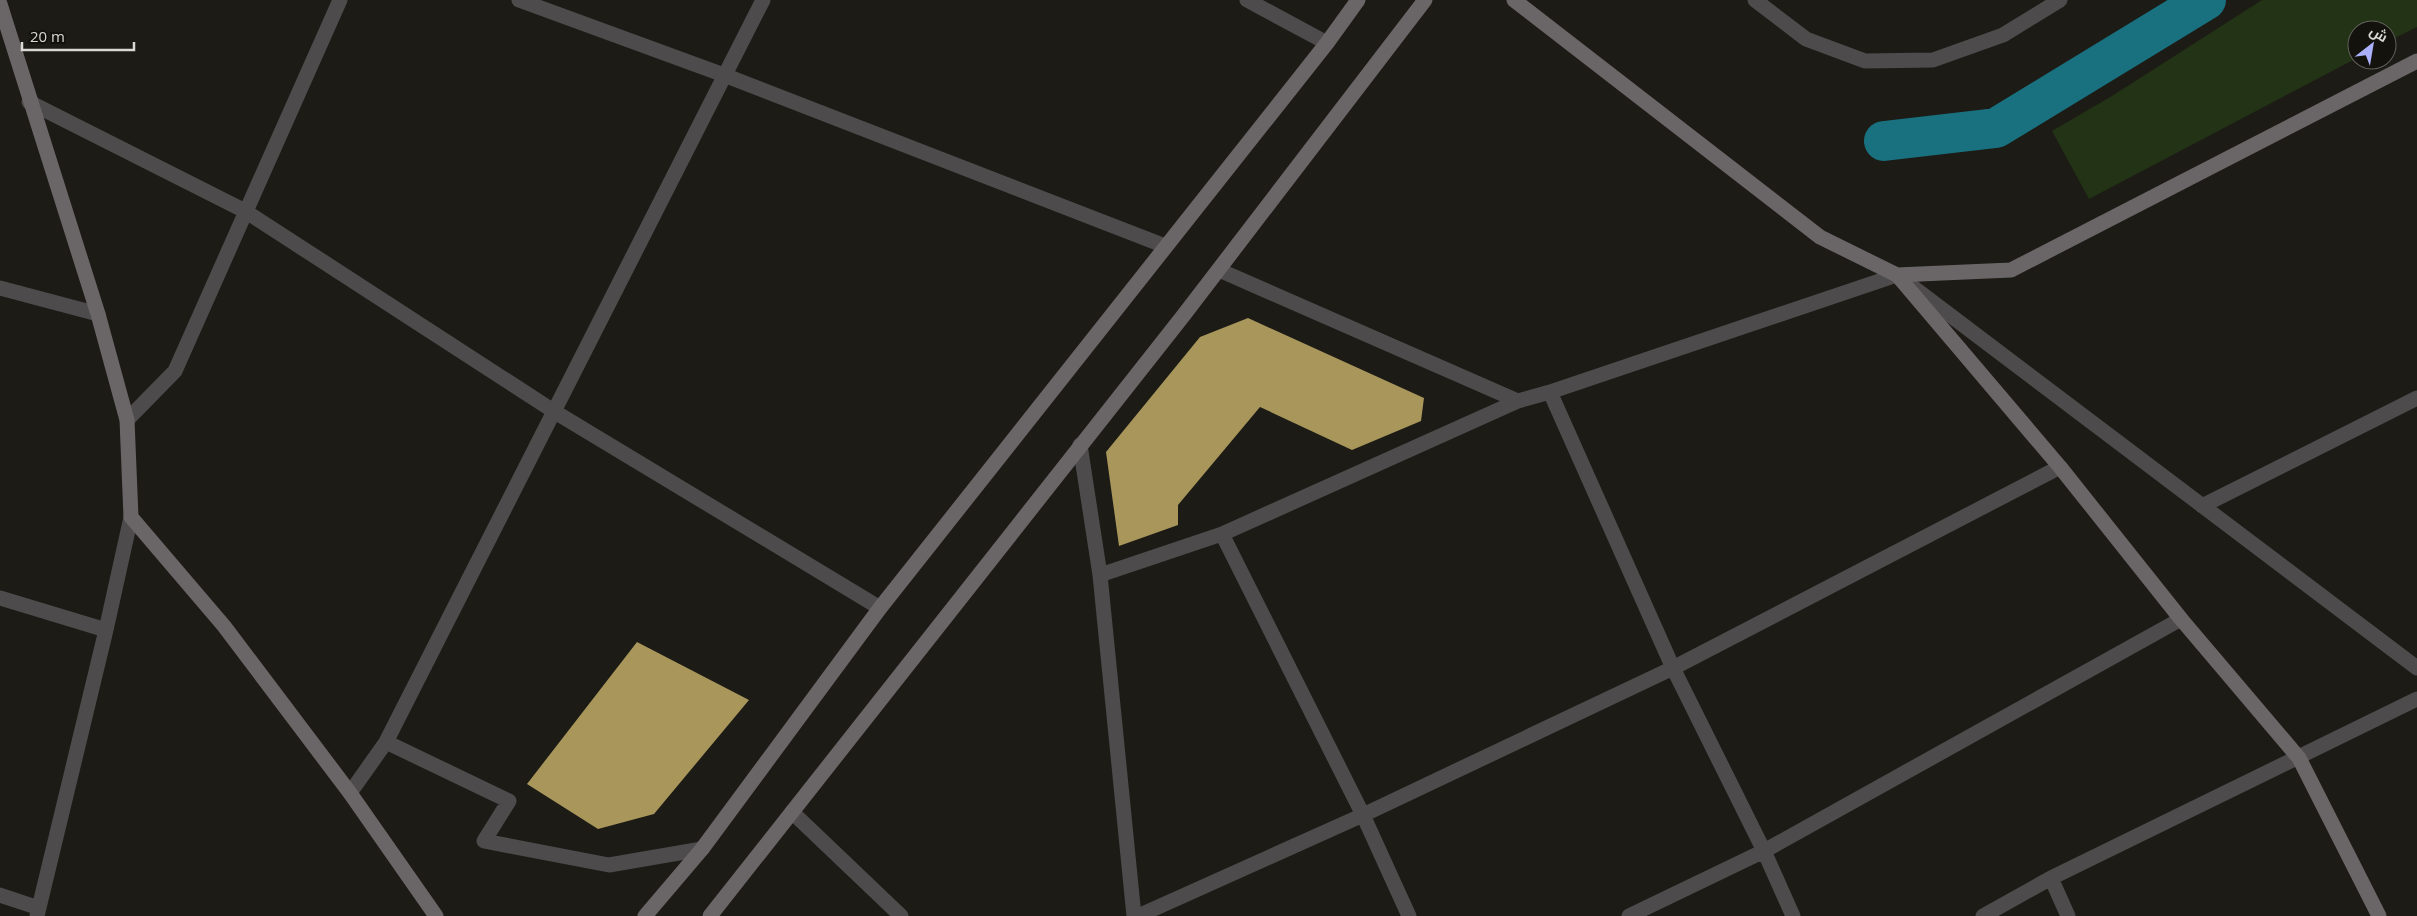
<svg xmlns="http://www.w3.org/2000/svg" width="2417" height="916" font-family="'Open Sans',Cairo,sans-serif">
<style>
.green{fill:#233315}
.lines{fill:none;stroke-linecap:round;stroke-linejoin:round}
.canal{stroke:#19707f;stroke-width:40}
.building{fill:#a8965b}
.street{stroke:#4d4b4c;stroke-width:15}
.secondary{stroke:#6a6668;stroke-width:15}
</style>
<rect width="100%" height="100%" fill="#1c1b16"/>
<path class="green" d="M2262,0H2417V27L2387,42V30H2357V58L2089,199L2052,131L2112,96Z"/>
<g class="lines">
<path class="canal" d="M1884,141L1996,128L2206,0"/>
</g>
<path class="building" d="M1248,318L1424,398L1421,421L1352,450L1260,407L1178,505V525L1119,546L1106,452L1200,337Z
M637,642L749,700L654,814L598,829L527,784Z"/>
<g class="lines">
<path class="street" d="M519,0L724,75L1165,246
M1247,0L1327,43
M1755,0L1806,39L1865,61L1933,60L2003,35L2060,0
M29,102L245,211L555,412L880,608
M1219,270L1518,401
M0,288L98,314
M1550,392L1673,668L1764,851L1793,916
M127,420L175,371L340,0
M1080,445L1100,575L1134,916
M2202,506L2417,398
M1222,534L1363,815L1409,916
M1100,575L1222,534L1518,401L1550,392L1897,275L2417,668
M0,598L106,630
M386,742L509,801L484,841L609,865L702,849
M350,793L386,742L763,0
M792,812L901,916
M2051,878L2068,916
M0,895L39,908
M37,916L106,630L131,517
M1138,916L1363,815L1673,668L2060,467
M1629,916L1764,851L2181,619
M1983,916L2051,878L2417,699"/>
<path class="secondary" d="M1514,0L1820,237L1897,275L2060,467L2181,619L2299,758L2379,916
M0,4L98,314L127,420L131,517L224,626L350,793L436,916
M1897,275L2011,270L2417,61
M645,916L702,849L880,608L1327,43L1358,0
M710,916L1183,316L1425,0"/>
</g>
<g transform="translate(2372 45) rotate(31)"><circle r="24" fill="#13120d" stroke="#62615d"/>
<path d="M0-4L9 19L0 12L-9 19Z" fill="#aab0fb"/>
<text y="-8" font-size="14" font-weight="bold" text-anchor="middle" fill="#d9d8d4">ش</text>
</g>
<path d="M22 42v8h112v-8" fill="none" stroke="#d9d8d4" stroke-width="2.5"/>
<text x="30" y="42" font-size="15" fill="#d9d8d4" stroke="#13120d" stroke-width="4" paint-order="stroke">20 m</text>
</svg>
